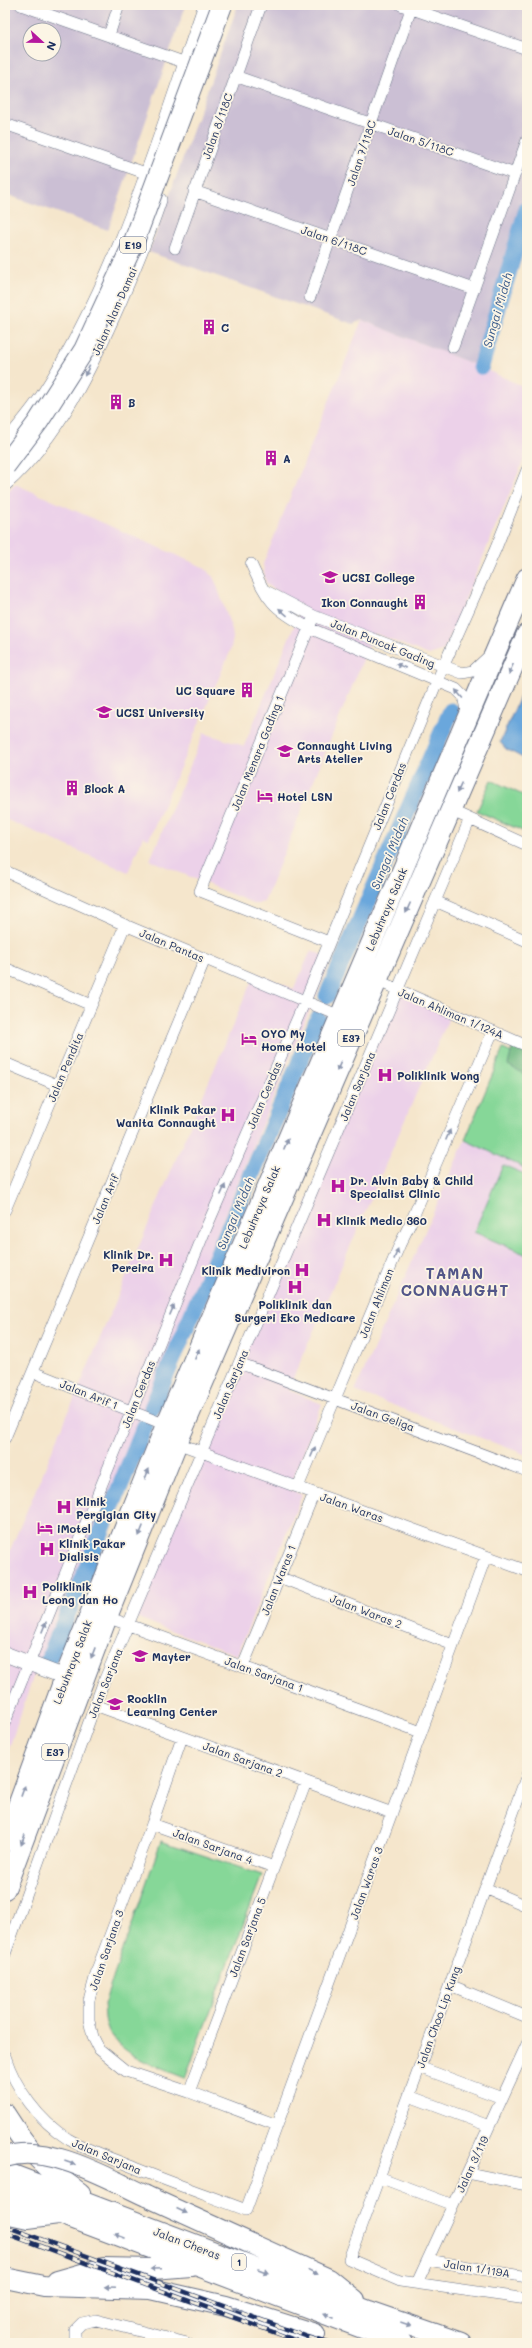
<svg xmlns="http://www.w3.org/2000/svg" width="532" height="2348" font-family="Mali,sans-serif">
<style>
.built{fill:#ecd1e9}
.industrial{fill:#cbbfd4;fill-rule:evenodd}
.green{fill:#86d798;stroke:#50837b}
.forest{fill:#6cb880;stroke:#44746f}
.water{fill:#6aa7dc;stroke:#426b9d}
.lines{fill:none;stroke-linecap:round;stroke-linejoin:round}
.river{stroke:#6aa7dc;stroke-width:17}
.street-casing{stroke:#676f84;stroke-width:12}
.secondary-casing{stroke:#676f84;stroke-width:16}
.highway-casing{stroke:#676f84;stroke-width:22}
.street{stroke:#fff;stroke-width:11}
.secondary{stroke:#fff;stroke-width:15}
.highway{stroke:#fff;stroke-width:20}
.rail-casing{stroke:#1b2f5e;stroke-width:4.5}
.rail{stroke:#fcf5e5;stroke-width:3;stroke-dasharray:9;stroke-linecap:butt}
.highway-bridge-casing{stroke:#676f84;stroke-width:22;stroke-linecap:butt}
.highway-bridge{stroke:#fff;stroke-width:20}
.oneway{fill:#8d97ae}
.labels{text-anchor:middle;dominant-baseline:central;stroke-width:3.5;stroke-linejoin:round;paint-order:stroke}
.shield{fill:#fcf5e5;stroke:#5e6a86;stroke-width:1}
.shield-label{font-size:10px;font-weight:bold;fill:#1b2f5e}
.street-label{font-size:11px;fill:#1b2f5e;stroke:#fcf5e5}
.poi-label{font-size:11px;font-weight:bold;fill:#1b2f5e;stroke:#fcf5e5;text-anchor:start}
.water-label{font-size:12px;font-style:italic;fill:#37598a;stroke:#fcf5e5}
.district-label{font-size:15px;font-weight:bold;letter-spacing:1px;fill:#525689;stroke:#fcf5e5}
</style>
<rect width="100%" height="100%" fill="#fcf5e5"/>
<filter id="ink" filterUnits="userSpaceOnUse"><feTurbulence type="fractalNoise" baseFrequency=".025" numOctaves="2"/><feDisplacementMap in="SourceGraphic" scale="8" xChannelSelector="R" yChannelSelector="G"/><feConvolveMatrix kernelMatrix="1 2 1 2 8 2 1 2 1" color-interpolation-filters="sRGB"/></filter>
<filter id="wash" filterUnits="userSpaceOnUse"><feTurbulence type="fractalNoise" baseFrequency=".012" numOctaves="4" result="noise"/><feDisplacementMap in="SourceGraphic" scale="16" xChannelSelector="R" yChannelSelector="G"/><feGaussianBlur stdDeviation="0.9" result="paint"/><feColorMatrix in="noise" values="0 0 0 0 0 0 0 0 0 0 0 0 0 0 0 0 0 1.4 0 .05"/><feComposite in="paint" operator="in"/></filter>
<g filter="url(#wash)">
<rect width="100%" height="100%" fill="#f5e6cc"/>
<path class="built" d="M362,320L473,364L527,388V452L444,650L429,655L374,633L264,902L255,904L150,860L204,733L244,746L302,607L266,584L263,564Z
M15,484L203,567L212,575L216,583L232,630L233,638L230,652L149,839L143,837L128,872L5,819V496Z
M311,950L331,959L39,1660L5,1760V1562L255,973L294,989Z
M397,985L452,1011L288,1390L322,1404L289,1489L302,1495L237,1655L135,1617Z
M465,1140L527,1168V1455L355,1391Z"/>
<path class="industrial" d="M5,5H186L108,230L5,194ZM30,30H54V54H30Z
M238,5H527V189L473,364L362,320L353,324L149,252Z"/>
<path class="green" d="M491,780L527,797V833L477,811Z
M503,1049L527,1060V1169L465,1140Z
M503,1165L527,1175V1255L474,1232Z
M161,1841L262,1875L185,2078C160,2068 115,2054 107,2026C104,2019 105,2011 104,2004Z"/>
<path class="forest" d="M513,1044L527,1050V1076L508,1065Z"/>
<path class="water" d="M527,681V754L525,759L506,749L500,742Z"/>
<g class="lines">
<path class="river" d="M481,366L527,209
M327,996L451,711
M152,1408L318,1019
M48,1661L145,1426"/>
</g>
</g>
<g filter="url(#ink)">
<g class="lines">
<defs>
<path id="street" d="M21,5L186,63
M401,5L527,49
M109,35L119,5
M235,76L515,174
M5,124L154,176
M194,191L474,289
M175,248L261,5
M310,297L411,9
M453,347L527,140
M251,564C268,601 272,608 309,628L456,689L463,696L467,714
M266,591L314,616L462,673L473,671L488,657
M314,616L200,891L329,942
M450,810L527,845
M5,871L125,925L340,1016
M435,901L527,941
M5,968L91,1005
M376,980L527,1046
M5,1063L57,1085
M5,1210L125,925
M239,1363L527,1471
M33,1372L166,1425
M5,1438L205,959
M177,1443L527,1571
M298,1487L400,1244L410,1224L493,1031
M279,1577L453,1645
M107,1617L421,1732
M243,1666L314,1493
M95,1705L392,1813
M5,1722L204,1233L305,1001L443,667L496,548L527,470
M182,1737L152,1824L98,1967L89,2000V2020L93,2037L99,2049L126,2071L189,2092L277,2125
M527,1775L349,2259L400,2281L527,2299
M152,1824L274,1867
M485,1888L527,1906
M5,1954L102,1686L470,819
M450,1985L527,2017
M5,2056C15,2088 39,2121 68,2139C89,2151 113,2159 135,2168C172,2183 209,2196 246,2210L486,1556
M419,2067L502,2098
M189,2092L306,1782
M409,2096L489,2126
M468,2173L527,2185
M379,2177L453,2205
M428,2260L527,2277
M417,2283L527,2044
M75,2343V2330L82,2323L96,2320L187,2343"/>
<path id="secondary" d="M5,446C17,430 31,414 42,398C120,278 159,139 206,5
M5,483C59,434 91,365 120,299C134,266 148,234 159,200
M5,1654L65,1677"/>
<path id="highway" d="M5,1841L65,1677L166,1425L527,578
M5,1889L107,1617L177,1443L527,634
M5,2114C29,2152 43,2167 80,2193
M5,2172L369,2311L461,2343
M5,2193L402,2343
M146,2196L329,2279L355,2300
M5,2213L28,2218L58,2214
M5,2278L44,2286L151,2289L226,2306L315,2334
M57,2281L103,2268L153,2269L191,2266"/>
</defs>
<use href="#street" class="street-casing"/>
<use href="#secondary" class="secondary-casing"/>
<use href="#highway" class="highway-casing"/>
<use href="#street" class="street"/>
<use href="#secondary" class="secondary"/>
<use href="#highway" class="highway"/>
<defs>
<path id="rail" d="M5,2226L308,2337L328,2343
M5,2233L303,2343"/>
</defs>
<use href="#rail" class="rail-casing"/>
<use href="#rail" class="rail"/>
<defs>
<path id="highway-bridge" d="M5,466L38,422L84,350L133,244L222,5
M5,2157C48,2143 107,2178 146,2196"/>
</defs>
<use href="#highway-bridge" class="highway-bridge-casing"/>
<use href="#highway-bridge" class="highway-bridge"/>
</g>
<defs><path id="oneway-solid" d="M-6-.8H1V-3.2L6.5 0L1 3.2V.8H-6Z"/></defs>
<g class="oneway">
<use href="#oneway-solid" transform="translate(87 371) rotate(117)"/>
<use href="#oneway-solid" transform="translate(283 612) rotate(-140)"/>
<use href="#oneway-solid" transform="translate(401 666) rotate(-158)"/>
<use href="#oneway-solid" transform="translate(511 669) rotate(114)"/>
<use href="#oneway-solid" transform="translate(459 694) rotate(-130)"/>
<use href="#oneway-solid" transform="translate(459 788) rotate(114)"/>
<use href="#oneway-solid" transform="translate(408 908) rotate(114)"/>
<use href="#oneway-solid" transform="translate(339 1066) rotate(113)"/>
<use href="#oneway-solid" transform="translate(448 1135) rotate(-67)"/>
<use href="#oneway-solid" transform="translate(286 1144) rotate(-67)"/>
<use href="#oneway-solid" transform="translate(223 1190) rotate(-67)"/>
<use href="#oneway-solid" transform="translate(396 1254) rotate(-70)"/>
<use href="#oneway-solid" transform="translate(172 1310) rotate(-67)"/>
<use href="#oneway-solid" transform="translate(197 1354) rotate(-67)"/>
<use href="#oneway-solid" transform="translate(313 1452) rotate(-67)"/>
<use href="#oneway-solid" transform="translate(147 1474) rotate(-68)"/>
<use href="#oneway-solid" transform="translate(141 1531) rotate(112)"/>
<use href="#oneway-solid" transform="translate(44 1627) rotate(-68)"/>
<use href="#oneway-solid" transform="translate(93 1653) rotate(111)"/>
<use href="#oneway-solid" transform="translate(23 1791) rotate(-70)"/>
<use href="#oneway-solid" transform="translate(23 1840) rotate(110)"/>
<use href="#oneway-solid" transform="translate(70 2163) rotate(19)"/>
<use href="#oneway-solid" transform="translate(182 2211) rotate(24)"/>
<use href="#oneway-solid" transform="translate(120 2236) rotate(-159)"/>
<use href="#oneway-solid" transform="translate(156 2269) rotate(177)"/>
<use href="#oneway-solid" transform="translate(263 2271) rotate(21)"/>
<use href="#oneway-solid" transform="translate(313 2272) rotate(26)"/>
<use href="#oneway-solid" transform="translate(110 2287) rotate(-178)"/>
<use href="#oneway-solid" transform="translate(237 2310) rotate(-163)"/>
<use href="#oneway-solid" transform="translate(329 2316) rotate(-159)"/>
<use href="#oneway-solid" transform="translate(406 2324) rotate(19)"/>
</g>
</g>
<defs>
<symbol id="building-bare" viewBox="-9 -9 18 18"><path d="M-4-6H4V6H1V3H-1V6H-4ZM-2.5-4.3h1.7v1.8h-1.7ZM.8-4.3h1.7v1.8H.8ZM-2.5-1h1.7V.8h-1.7ZM.8-1h1.7V.8H.8Z" fill="#b5179e" stroke="#fcf5e5" stroke-width="2.5" paint-order="stroke"/></symbol>
<symbol id="university-bare" viewBox="-9 -9 18 18"><path d="M0-5L7-2L0 1L-7-2ZM-4 1L0 2.5L4 1V4Q0 6-4 4Z" fill="#b5179e" stroke="#fcf5e5" stroke-width="2.5" paint-order="stroke"/></symbol>
<symbol id="school-bare" viewBox="-9 -9 18 18"><path d="M0-5L7-2L0 1L-7-2ZM-4 1L0 2.5L4 1V4Q0 6-4 4Z" fill="#b5179e" stroke="#fcf5e5" stroke-width="2.5" paint-order="stroke"/></symbol>
<symbol id="hotel-bare" viewBox="-9 -9 18 18"><path d="M-6-4.5h1.5V1H6V5H4.5V3h-9V5H-6ZM-4 0a1.8 1.8 0 1 1 3.6 0ZM.5 0V-2.5h3Q6-2.5 6 0Z" fill="#b5179e" stroke="#fcf5e5" stroke-width="2.5" paint-order="stroke"/></symbol>
<symbol id="hospital-bare" viewBox="-9 -9 18 18"><path d="M-5-5h3v3.5h4V-5h3V5h-3V1.5h-4V5h-3Z" fill="#b5179e" stroke="#fcf5e5" stroke-width="2.5" paint-order="stroke"/></symbol>
</defs>
<g fill-rule="evenodd">
<use href="#building-bare" x="198" y="316" width="22" height="22"/>
<use href="#building-bare" x="105" y="391" width="22" height="22"/>
<use href="#building-bare" x="260" y="447" width="22" height="22"/>
<use href="#university-bare" x="319" y="566" width="22" height="22"/>
<use href="#building-bare" x="409" y="591" width="22" height="22"/>
<use href="#building-bare" x="236" y="679" width="22" height="22"/>
<use href="#university-bare" x="93" y="701" width="22" height="22"/>
<use href="#school-bare" x="274" y="740" width="22" height="22"/>
<use href="#building-bare" x="61" y="777" width="22" height="22"/>
<use href="#hotel-bare" x="254" y="785" width="22" height="22"/>
<use href="#hotel-bare" x="238" y="1028" width="22" height="22"/>
<use href="#hospital-bare" x="374" y="1064" width="22" height="22"/>
<use href="#hospital-bare" x="217" y="1104" width="22" height="22"/>
<use href="#hospital-bare" x="327" y="1175" width="22" height="22"/>
<use href="#hospital-bare" x="313" y="1209" width="22" height="22"/>
<use href="#hospital-bare" x="155" y="1249" width="22" height="22"/>
<use href="#hospital-bare" x="291" y="1259" width="22" height="22"/>
<use href="#hospital-bare" x="284" y="1276" width="22" height="22"/>
<use href="#hospital-bare" x="53" y="1496" width="22" height="22"/>
<use href="#hotel-bare" x="34" y="1517" width="22" height="22"/>
<use href="#hospital-bare" x="36" y="1538" width="22" height="22"/>
<use href="#hospital-bare" x="19" y="1581" width="22" height="22"/>
<use href="#school-bare" x="129" y="1645" width="22" height="22"/>
<use href="#school-bare" x="104" y="1693" width="22" height="22"/>
</g>
<g class="labels">
<g class="shield">
<rect x="120" y="237" width="26" height="16" rx="3"/>
<rect x="338" y="1030" width="26" height="16" rx="3"/>
<rect x="42" y="1744" width="26" height="16" rx="3"/>
<rect x="232" y="2254" width="14" height="16" rx="3"/>
</g>
<g class="shield-label">
<text x="133" y="245">E19</text>
<text x="351" y="1038">E37</text>
<text x="55" y="1752">E37</text>
<text x="239" y="2262">1</text>
</g>
<g class="street-label">
<text transform="translate(217 126) rotate(-70)">Jalan 8/118C</text>
<text transform="translate(421 141) rotate(19)">Jalan 5/118C</text>
<text transform="translate(361 153) rotate(-71)">Jalan 7/118C</text>
<text transform="translate(334 240) rotate(19)">Jalan 6/118C</text>
<text transform="translate(114 311) rotate(-66)">Jalan Alam Damai</text>
<text transform="translate(383 643) rotate(22)">Jalan Puncak Gading</text>
<text transform="translate(257 753) rotate(-68)">Jalan Menara Gading 1</text>
<text transform="translate(389 796) rotate(-68)">Jalan Cerdas</text>
<text transform="translate(386 909) rotate(-67)">Lebuhraya Salak</text>
<text transform="translate(172 945) rotate(23)">Jalan Pantas</text>
<text transform="translate(451 1013) rotate(23)">Jalan Ahliman 1/124A</text>
<text transform="translate(65 1067) rotate(-67)">Jalan Pendita</text>
<text transform="translate(357 1086) rotate(-67)">Jalan Sarjana</text>
<text transform="translate(264 1095) rotate(-67)">Jalan Cerdas</text>
<text transform="translate(105 1199) rotate(-67)">Jalan Arif</text>
<text transform="translate(259 1207) rotate(-67)">Lebuhraya Salak</text>
<text transform="translate(376 1303) rotate(-68)">Jalan Ahliman</text>
<text transform="translate(230 1384) rotate(-67)">Jalan Sarjana</text>
<text transform="translate(89 1394) rotate(22)">Jalan Arif 1</text>
<text transform="translate(138 1394) rotate(-68)">Jalan Cerdas</text>
<text transform="translate(383 1416) rotate(20)">Jalan Geliga</text>
<text transform="translate(352 1507) rotate(20)">Jalan Waras</text>
<text transform="translate(278 1580) rotate(-68)">Jalan Waras 1</text>
<text transform="translate(366 1611) rotate(21)">Jalan Waras 2</text>
<text transform="translate(72 1662) rotate(-69)">Lebuhraya Salak</text>
<text transform="translate(264 1674) rotate(20)">Jalan Sarjana 1</text>
<text transform="translate(105 1683) rotate(-68)">Jalan Sarjana</text>
<text transform="translate(243 1759) rotate(20)">Jalan Sarjana 2</text>
<text transform="translate(213 1846) rotate(20)">Jalan Sarjana 4</text>
<text transform="translate(366 1883) rotate(-70)">Jalan Waras 3</text>
<text transform="translate(247 1937) rotate(-69)">Jalan Sarjana 5</text>
<text transform="translate(106 1950) rotate(-71)">Jalan Sarjana 3</text>
<text transform="translate(438 2017) rotate(-70)">Jalan Choo Lip Kung</text>
<text transform="translate(107 2156) rotate(23)">Jalan Sarjana</text>
<text transform="translate(472 2164) rotate(-65)">Jalan 3/119</text>
<text transform="translate(187 2243) rotate(21)">Jalan Cheras</text>
<text transform="translate(477 2268) rotate(9)">Jalan 1/119A</text>
</g>
<g class="poi-label">
<text x="221" y="327">C</text>
<text x="128" y="402">B</text>
<text x="283" y="458">A</text>
<text x="342" y="577">UCSI College</text>
<text x="408" y="602" text-anchor="end">Ikon Connaught</text>
<text x="235" y="690" text-anchor="end">UC Square</text>
<text x="116" y="712">UCSI University</text>
<text x="297" y="745">Connaught Living<tspan x="297" dy="13">Arts Atelier</tspan></text>
<text x="84" y="788">Block A</text>
<text x="277" y="796">Hotel LSN</text>
<text x="261" y="1033">OYO My<tspan x="261" dy="13">Home Hotel</tspan></text>
<text x="397" y="1075">Poliklinik Wong</text>
<text x="216" y="1109" text-anchor="end">Klinik Pakar<tspan x="216" dy="13">Wanita Connaught</tspan></text>
<text x="350" y="1180">Dr. Alvin Baby &amp; Child<tspan x="350" dy="13">Specialist Clinic</tspan></text>
<text x="336" y="1220">Klinik Medic 360</text>
<text x="154" y="1254" text-anchor="end">Klinik Dr.<tspan x="154" dy="13">Pereira</tspan></text>
<text x="290" y="1270" text-anchor="end">Klinik Mediviron</text>
<text x="295" y="1304" text-anchor="middle">Poliklinik dan<tspan x="295" dy="13">Surgeri Eko Medicare</tspan></text>
<text x="76" y="1501">Klinik<tspan x="76" dy="13">Pergigian City</tspan></text>
<text x="57" y="1528">iMotel</text>
<text x="59" y="1543">Klinik Pakar<tspan x="59" dy="13">Dialisis</tspan></text>
<text x="42" y="1586">Poliklinik<tspan x="42" dy="13">Leong dan Ho</tspan></text>
<text x="152" y="1656">Mayter</text>
<text x="127" y="1698">Rocklin<tspan x="127" dy="13">Learning Center</tspan></text>
</g>
<g class="water-label">
<text transform="translate(497 310) rotate(-74)">Sungai Midah</text>
<text transform="translate(389 853) rotate(-67)">Sungai Midah</text>
<text transform="translate(235 1213) rotate(-67)">Sungai Midah</text>
</g>
<g class="district-label">
<text x="455" y="1273">TAMAN<tspan x="455" dy="17">CONNAUGHT</tspan></text>
</g>
</g>
<rect width="532" height="2348" fill="none" stroke="#fcf5e5" stroke-width="20"/>
<g transform="translate(42 42) rotate(112)"><circle r="19" fill="#fcf5e5" stroke="#a2a6af"/>
<path d="M0-3L7 15L0 10L-7 15Z" fill="#b5179e"/>
<text y="-6" font-size="11" font-weight="bold" text-anchor="middle" fill="#1b2f5e">N</text>
</g>
</svg>
